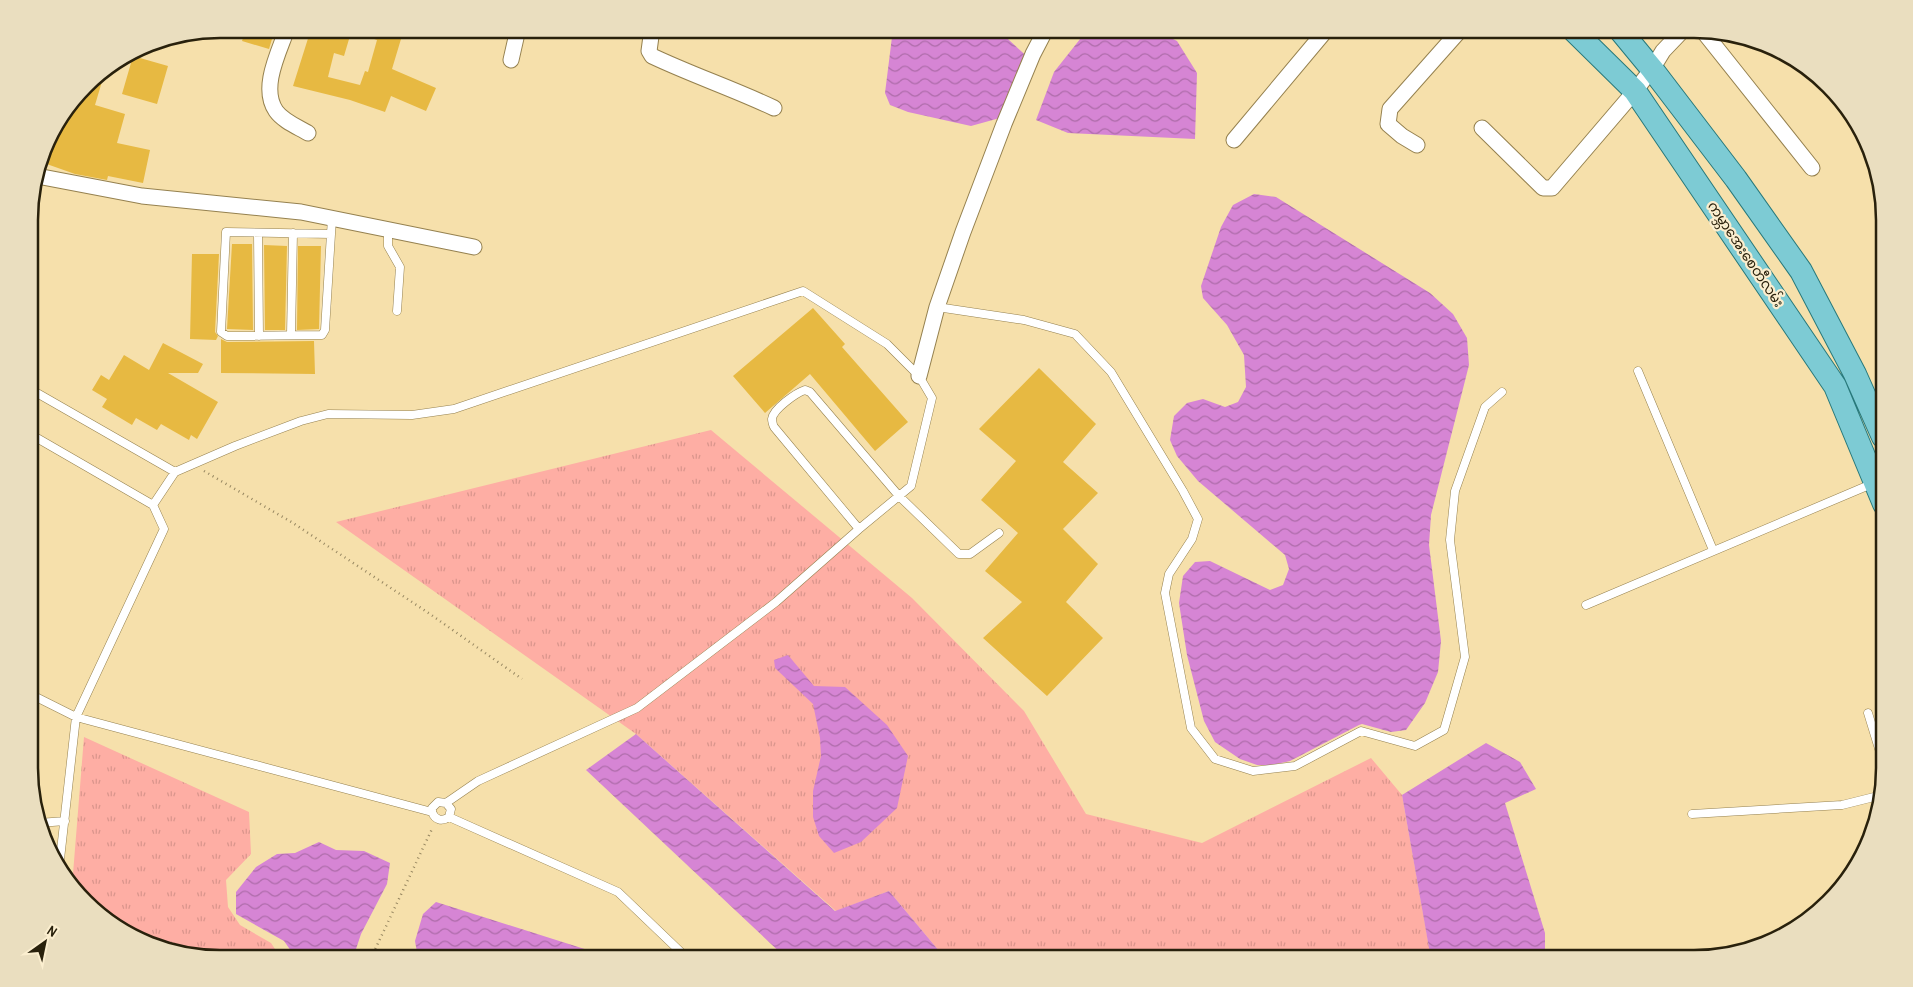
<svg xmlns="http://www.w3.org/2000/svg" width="1913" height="987" font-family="'Archivo Narrow','Noto Sans Myanmar',sans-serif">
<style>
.grass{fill:url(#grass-tufts)}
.water{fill:url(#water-waves)}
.building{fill:#e7b942}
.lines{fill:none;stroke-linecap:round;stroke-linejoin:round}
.lane-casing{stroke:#95814f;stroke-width:9}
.street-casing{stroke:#95814f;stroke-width:17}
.primary-casing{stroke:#28797b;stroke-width:24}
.path{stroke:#978761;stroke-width:2.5;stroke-dasharray:1 4;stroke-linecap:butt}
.lane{stroke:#fff;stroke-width:8}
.street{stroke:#fff;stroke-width:15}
.primary{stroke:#7dcbd4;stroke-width:22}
.labels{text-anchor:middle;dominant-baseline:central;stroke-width:4.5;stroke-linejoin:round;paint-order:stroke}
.street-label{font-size:14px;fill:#29210c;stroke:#fbeecf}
.rim{fill:none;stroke:#29210c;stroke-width:2.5}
</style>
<defs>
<pattern id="grass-tufts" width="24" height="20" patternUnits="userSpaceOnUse" patternTransform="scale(1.25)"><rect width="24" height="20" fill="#feaea4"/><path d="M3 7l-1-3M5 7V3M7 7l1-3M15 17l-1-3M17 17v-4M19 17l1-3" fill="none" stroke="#da958c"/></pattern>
<pattern id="water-waves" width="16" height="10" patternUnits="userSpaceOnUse" patternTransform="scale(1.25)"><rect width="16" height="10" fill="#d685d4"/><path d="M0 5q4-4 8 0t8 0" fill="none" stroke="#ae6caa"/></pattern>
</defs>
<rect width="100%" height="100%" fill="#f6e0ab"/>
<path class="grass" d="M711,430L912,598L1024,711L1086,814L1202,843L1371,758L1402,795L1431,958H945L889,891L836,911L636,734L336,522Z
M84,737L249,812L251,854L226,880L228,907L240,925L271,943L281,958H220L135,938L72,886Z"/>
<path class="water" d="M893,29H997L1033,62L1007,116L971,126L908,112L890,105L885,93Z
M1088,29H1153L1177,41L1197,73L1195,139L1068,133L1036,120L1054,72Z
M1254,194L1276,197L1430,293L1453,314L1467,338L1469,365L1431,515L1429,545L1441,641L1438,672L1425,703L1406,730L1391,732L1362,724L1359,725L1290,761L1272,765H1257L1240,759L1215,742L1204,721L1187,655L1179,603L1183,576L1195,562L1210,561L1270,590L1283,585L1289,569L1285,555L1198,481L1177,456L1170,440L1174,416L1187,403L1203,399L1225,407L1238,402L1246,387L1244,355L1227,325L1203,298L1201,286L1221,227L1233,205Z
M788,655L814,686L845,687L887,725L908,756L897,808L861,842L834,853L819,836L813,817V791L821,756L820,738L813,704L775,668L774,660Z
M636,734L835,911L889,891L945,958H786L586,770Z
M1486,743L1520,762L1536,789L1505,803L1545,933V958H1431L1429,948L1402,795Z
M319,842L336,850L364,851L390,863L387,884L361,934L353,958H296L284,941L236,914V892L256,867L277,854L295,853Z
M436,902L613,958H418L415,941L423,914Z"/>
<path class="building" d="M246,29H275L269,49L242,41Z
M311,29H352L344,56L334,53L328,77L360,85L365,71L368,72L377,40L351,31L352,29H404L392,69L436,88L426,111L391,96L385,112L350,100L293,86Z
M133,56L168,66L157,104L122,94Z
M106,68L95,105L125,114L117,143L150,150L143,183L108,176L107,180L75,174L41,162L49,135L94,76Z
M232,244H252L253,330L227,329Z
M264,245L287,246L285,330H265Z
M298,246H321L319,329L297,330Z
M192,254H219L215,332L218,336L216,340L190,339Z
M813,308L845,344L842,347L908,422L875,451L810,374L765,413L733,376Z
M221,339L227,342L314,341L315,374L221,373Z
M163,343L203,364L198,373H168L218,402L197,439L191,435L189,440L161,424L157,430L136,418L132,425L102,407L107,399L92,390L101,375L109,380L124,355L149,370Z
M1039,368L1096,424L1063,462L1098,493L1063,529L1098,564L1066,602L1103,638L1047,696L983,638L1022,602L985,571L1018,533L981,500L1016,461L979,429Z"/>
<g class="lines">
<defs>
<path id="lane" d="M29,215L34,188
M388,229V246L400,267L397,311
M258,233L259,336
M331,234L226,232L221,332L227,336L322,335L325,330L332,218
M937,307L1024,320L1075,334L1111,372L1183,491L1198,519L1192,539L1169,574L1165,593L1191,728L1215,759L1253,771L1295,766L1361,731L1415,746L1444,730L1465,657L1450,540L1455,491L1485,407L1502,392
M291,335L293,233
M1638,371L1713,550
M30,389L175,472
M30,434L153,505L164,529L76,717L59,868
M153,505L175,472L235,446L301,421L328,414L412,415L454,409L803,291L887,344L919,376L932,398L911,486L859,529L776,602L637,708L478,781L446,803
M859,529L774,427C773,426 772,420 772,419C773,409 796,393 805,390L810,392L899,496L959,554H970L999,533
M1586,605L1874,483
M30,694L76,717L432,812C435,820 442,822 449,817L451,809L446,803L438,802L432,808V812
M1868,713L1884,765
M1692,814L1842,805L1878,796
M449,817L618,892L687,958
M39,823L65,821"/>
<path id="street" d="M287,29C279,52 260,88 276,111C283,121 298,127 308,133
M652,29L649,51L652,56C692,75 734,89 774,108
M1703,31L1812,168
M511,60L518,29
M1482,128L1543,188H1552L1635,91L1652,69L1663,51L1684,29
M1234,140L1327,29
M1417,145L1402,136L1388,124L1390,109L1461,29
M37,176L142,196L301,212L474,247
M919,376L937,307L963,232L1004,124L1033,54L1046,29"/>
<path id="primary" d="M1572,29L1635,91L1835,386L1884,504
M1619,29L1652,69L1736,179L1801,271L1855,374L1883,437"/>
</defs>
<use href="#lane" class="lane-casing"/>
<use href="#street" class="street-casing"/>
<use href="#primary" class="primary-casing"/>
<path class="path" d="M204,471L293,523L430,614L522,679
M371,958L432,829"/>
<use href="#lane" class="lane"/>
<use href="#street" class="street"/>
<use href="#primary" class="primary"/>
</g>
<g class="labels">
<g class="street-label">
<text transform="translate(1746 254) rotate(56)">ကမ္ဘာအေးစေတီလမ်း</text>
</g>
</g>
<path d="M0 0H1913V987H0ZM220 38H1694A182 182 0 0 1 1876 220V768A182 182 0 0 1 1694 950H220A182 182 0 0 1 38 768V220A182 182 0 0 1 220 38Z" fill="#eadebf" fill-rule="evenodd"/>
<path class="rim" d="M220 38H1694A182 182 0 0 1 1876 220V768A182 182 0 0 1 1694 950H220A182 182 0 0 1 38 768V220A182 182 0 0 1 220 38Z"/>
<g transform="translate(45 942) rotate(33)" stroke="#fbeecf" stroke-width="4" paint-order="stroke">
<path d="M0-4L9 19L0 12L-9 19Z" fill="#29210c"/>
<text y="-8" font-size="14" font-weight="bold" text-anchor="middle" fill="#29210c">N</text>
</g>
</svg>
